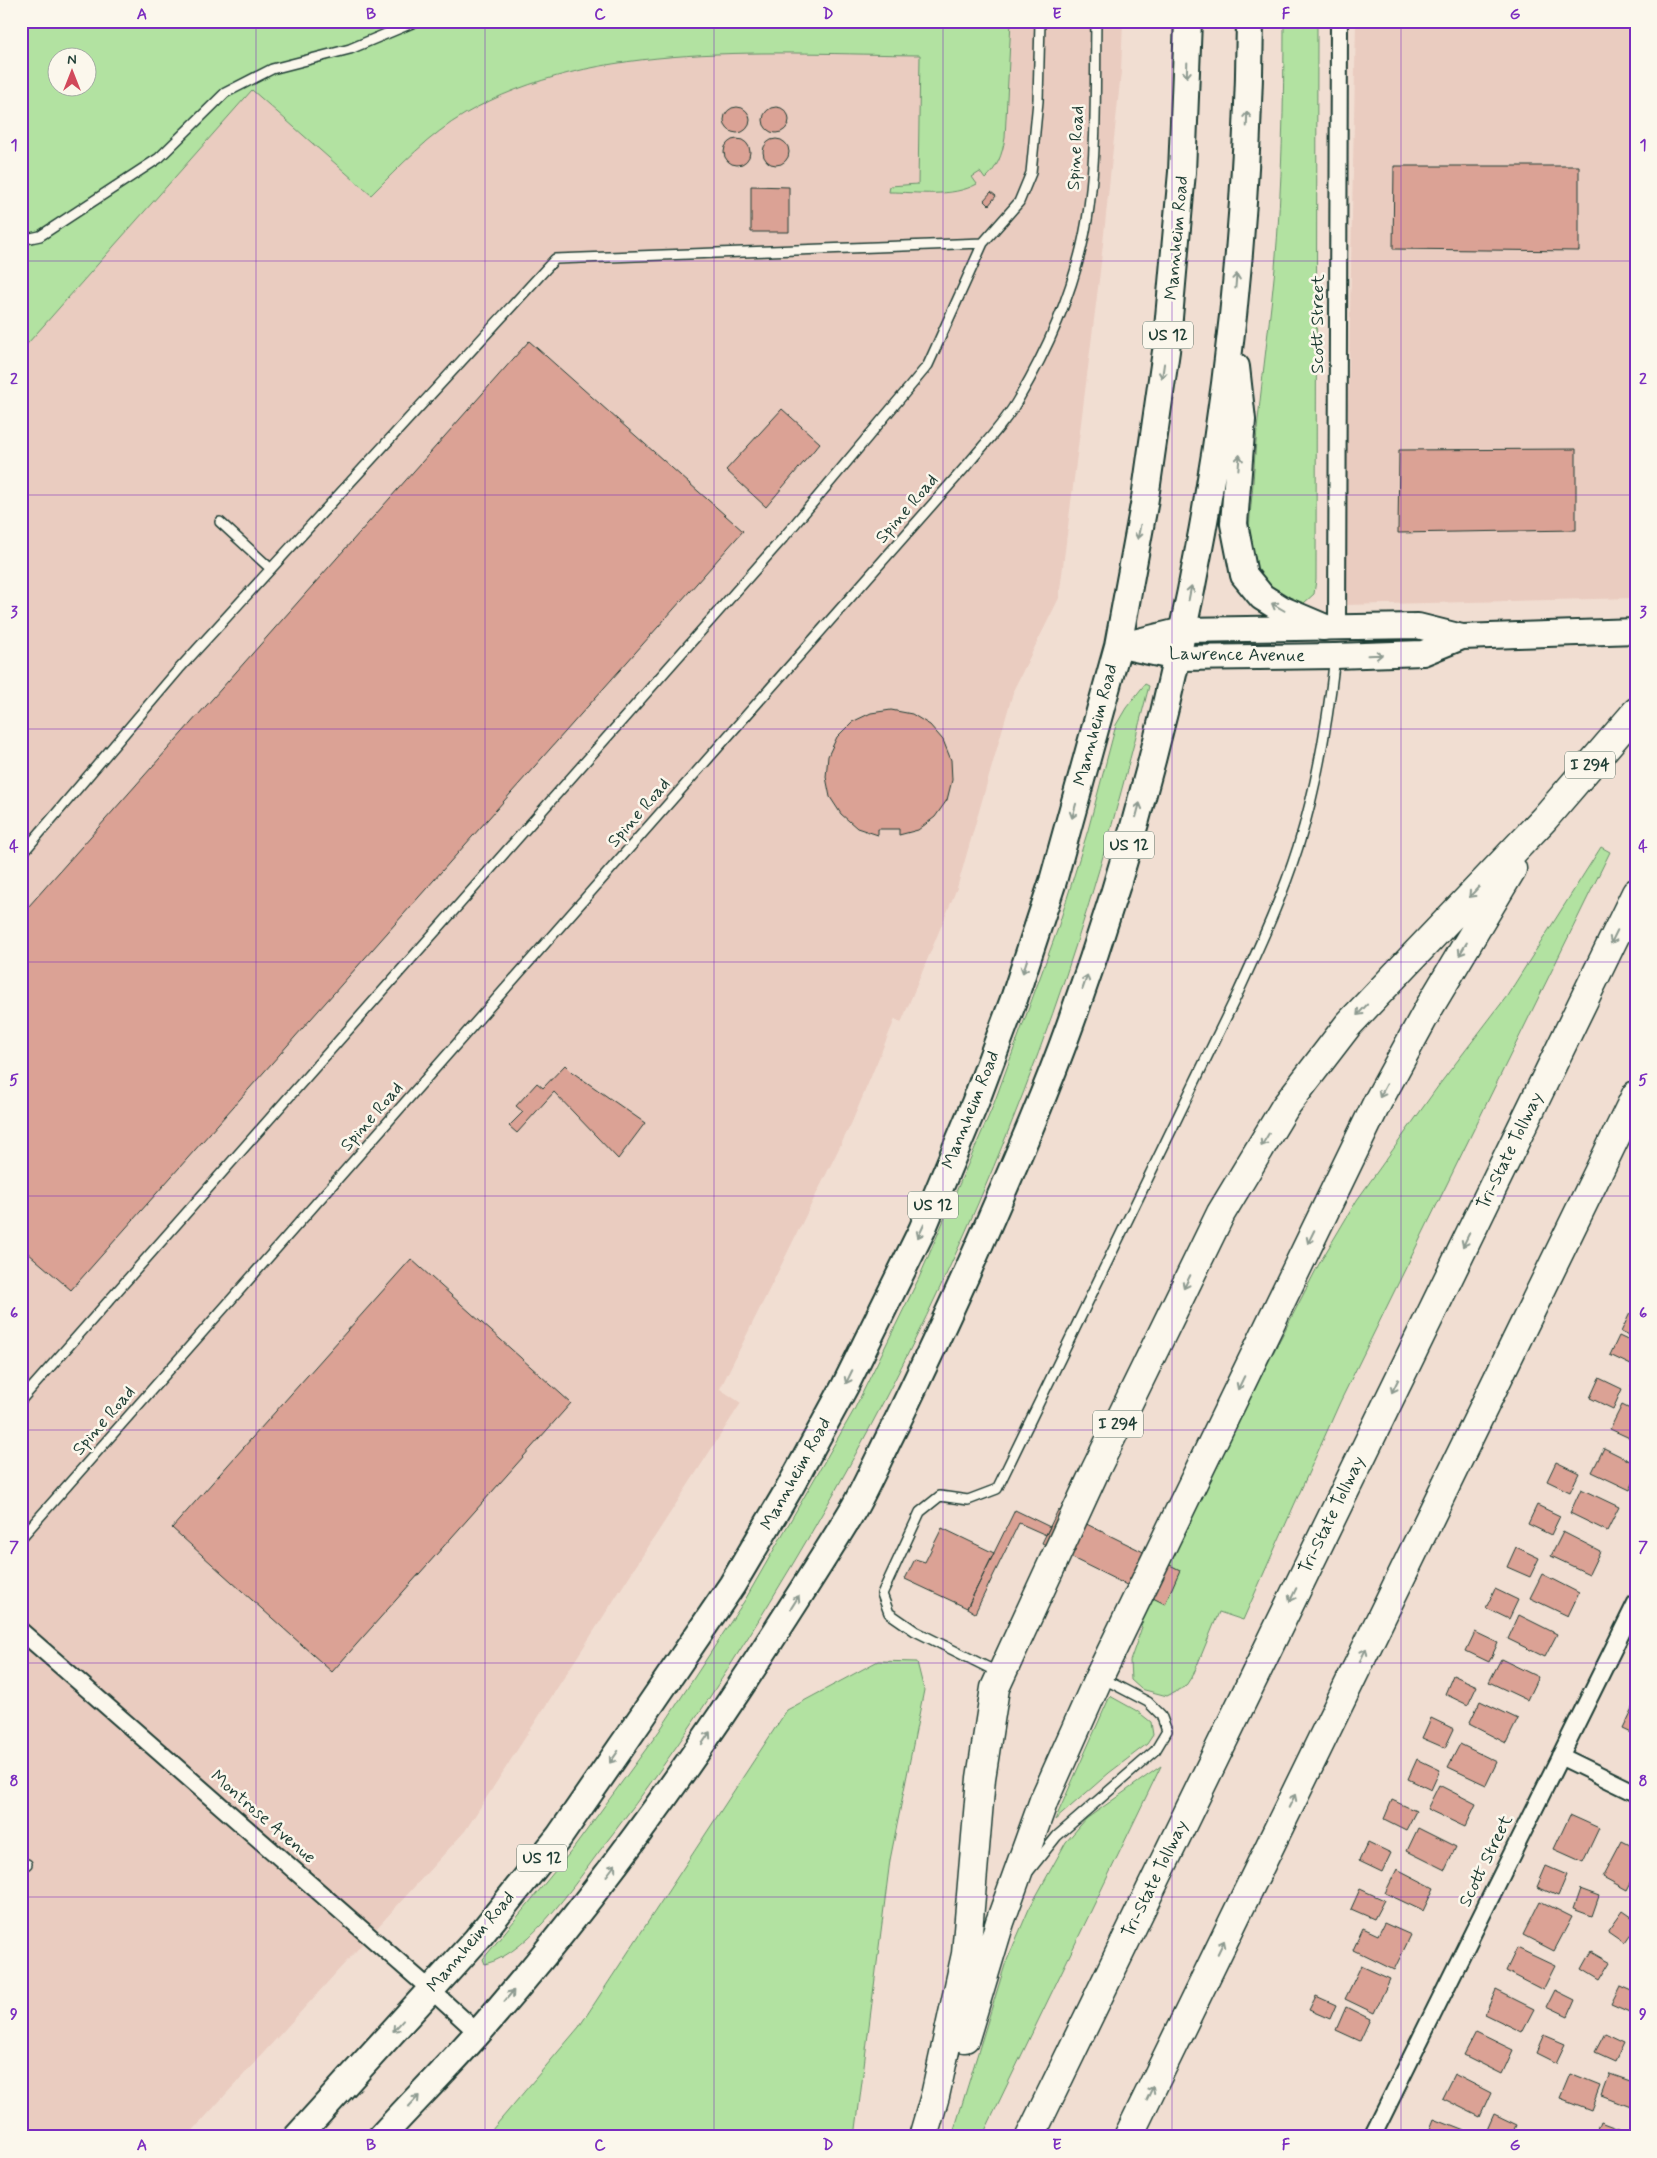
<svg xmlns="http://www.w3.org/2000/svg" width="1657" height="2158" font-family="Mynerve,sans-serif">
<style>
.built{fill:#eaccc0;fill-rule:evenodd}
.green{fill:#b2e2a1;stroke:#68906a;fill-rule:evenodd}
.building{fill:#dba295;stroke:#1f3d34}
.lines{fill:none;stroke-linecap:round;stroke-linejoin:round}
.lane-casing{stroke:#1f3d34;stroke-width:12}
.street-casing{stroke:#1f3d34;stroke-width:20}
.secondary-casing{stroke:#1f3d34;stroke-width:28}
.primary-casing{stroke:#1f3d34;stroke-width:30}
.highway-casing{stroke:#1f3d34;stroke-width:31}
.lane{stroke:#fbf7ec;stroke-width:9}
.street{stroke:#fbf7ec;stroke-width:16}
.secondary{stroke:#fbf7ec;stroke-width:24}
.primary{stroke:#fbf7ec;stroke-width:26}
.highway{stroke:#fbf7ec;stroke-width:28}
.oneway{stroke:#8d9a90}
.grid{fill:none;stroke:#7b2cbf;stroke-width:1;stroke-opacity:0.55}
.labels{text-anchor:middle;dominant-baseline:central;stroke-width:5;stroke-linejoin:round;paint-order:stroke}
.shield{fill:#fbf7ec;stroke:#61756b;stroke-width:1}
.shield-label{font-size:16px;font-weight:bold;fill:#1f3d34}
.street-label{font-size:18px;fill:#1f3d34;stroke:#fbf7ec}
.neatline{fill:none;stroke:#7b2cbf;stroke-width:2}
.grid-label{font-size:16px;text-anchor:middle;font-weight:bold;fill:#7b2cbf}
</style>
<rect width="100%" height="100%" fill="#f1ded2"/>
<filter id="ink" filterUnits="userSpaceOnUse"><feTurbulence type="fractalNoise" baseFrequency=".02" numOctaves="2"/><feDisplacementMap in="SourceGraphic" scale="10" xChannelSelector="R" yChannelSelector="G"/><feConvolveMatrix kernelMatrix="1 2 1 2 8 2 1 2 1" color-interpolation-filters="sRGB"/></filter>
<g filter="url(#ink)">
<path class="built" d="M21,21H1123L1121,72L1100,272L1059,598L1014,689L957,888L901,1023L895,1019L852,1122L720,1389L741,1403L465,1831L187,2137H21ZM58,58H88V88H58Z
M1356,21H1636V598L1344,605Z"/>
<path class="green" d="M21,21H1011L1005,138C1002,155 998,167 985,179L980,172L972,177L977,184C952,198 917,192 889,192L890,186L918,184L920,55C774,54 595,38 465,114C429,135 400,166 371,195L252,90L21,351ZM58,58H88V88H58Z
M1284,21H1317L1316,580L1314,594L1304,603C1285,605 1260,588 1254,570C1245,542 1251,511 1253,483C1257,411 1268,340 1275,268C1282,186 1284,103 1284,21Z
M1145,684L1149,686C1124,783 1098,880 1066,975C996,1182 903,1380 791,1567C736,1659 677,1751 611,1836C581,1874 532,1953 485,1964L483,1959L573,1849L660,1730L745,1600L854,1410L919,1278L993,1106L1057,931L1088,830L1116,725L1126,708Z
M1601,847L1610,852L1340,1402L1243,1620L1219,1612L1194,1673L1185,1687L1167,1696L1141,1689L1131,1680L1130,1661L1142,1627L1135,1621L1319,1264L1357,1200L1439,1085L1507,996Z
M878,1661L917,1662L924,1690L890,1860L855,2137H486L579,2027L787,1710Z
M1110,1696L1137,1711L1151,1722L1153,1735L1147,1744L1109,1773L1055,1820Z
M1161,1766L982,2137H952L1005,1965L1029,1909L1066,1842L1086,1819Z"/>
<path class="building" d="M763 120a13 13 0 1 1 26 0a13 13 0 1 1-26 0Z
M724 120a13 13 0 1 1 26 0a13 13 0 1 1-26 0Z
M763 152a13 13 0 1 1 26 0a13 13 0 1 1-26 0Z
M724 152a13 13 0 1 1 26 0a13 13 0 1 1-26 0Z
M1394,166H1579V251L1393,249Z
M751,186L789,187V232H751Z
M991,192L996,196L989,205L984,200Z
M529,341L743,531L71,1290L21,1247V915Z
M782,409L820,443L766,507L726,470Z
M1576,449V530L1398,533L1399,450Z
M891,710L912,714L930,725L943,740L951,760L952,780L947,800L935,817L918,830L899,835V829H878V835L857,828L841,814L830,797L826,777L828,756L837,737L852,722L871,713Z
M565,1065L572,1072L645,1123L618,1159L554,1092L517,1133L509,1126L523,1112L516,1106L537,1083L543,1088Z
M411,1259L571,1403L332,1672L172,1528Z
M1630,1313L1636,1316V1339L1621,1332Z
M1619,1336L1636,1344V1360L1633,1366L1610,1355Z
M1636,1377V1389L1631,1386Z
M1599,1378L1622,1389L1613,1409L1590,1398Z
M1622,1405L1636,1412V1441L1610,1429Z
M1604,1448L1636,1464V1477L1630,1490L1592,1472Z
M1556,1462L1579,1473L1570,1492L1547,1481Z
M1581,1489L1619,1507L1607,1531L1570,1513Z
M1537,1505L1560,1516L1551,1535L1528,1524Z
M1015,1510L1050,1527L1046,1535L1019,1523L975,1613L967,1608Z
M1058,1510L1180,1570L1165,1604L1042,1543Z
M942,1528L994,1553L967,1608L905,1579L915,1559L925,1562Z
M1563,1532L1600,1551L1589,1574L1551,1556Z
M1516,1547L1539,1558L1530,1577L1507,1567Z
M1542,1574L1579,1593L1568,1616L1530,1598Z
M1495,1589L1518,1600L1509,1619L1486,1608Z
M1519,1615L1557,1634L1545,1657L1508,1639Z
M1475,1632L1498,1643L1489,1662L1466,1651Z
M1501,1659L1538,1677L1527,1700L1489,1682Z
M1453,1675L1477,1686L1468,1705L1445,1694Z
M1480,1701L1518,1719L1506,1743L1469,1724Z
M1634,1706L1636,1707V1735L1623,1729Z
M1431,1718L1454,1729L1445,1748L1422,1738Z
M1460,1744L1497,1762L1486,1785L1448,1767Z
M1417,1759L1440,1770L1431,1790L1408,1779Z
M1439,1785L1476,1804L1465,1827L1427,1809Z
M1392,1800L1416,1811L1406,1830L1384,1819Z
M1570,1815L1599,1828L1583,1862L1554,1849Z
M1418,1828L1456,1847L1445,1870L1407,1851Z
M1622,1841L1636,1848V1873L1627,1890L1603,1877Z
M1368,1842L1391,1853L1382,1872L1359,1861Z
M1546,1866L1567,1875L1558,1896L1537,1887Z
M1397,1869L1434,1888L1423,1911L1385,1893Z
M1360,1889L1384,1900L1374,1919L1351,1909Z
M1580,1889L1599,1896L1592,1916L1573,1909Z
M1540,1901L1572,1917L1554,1951L1523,1935Z
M1623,1911L1636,1920V1926L1624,1943L1608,1932Z
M1384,1923L1411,1935L1394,1970L1353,1950L1363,1928L1378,1935Z
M1517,1948L1555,1966L1543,1990L1506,1971Z
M1592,1951L1611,1962L1600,1980L1582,1969Z
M1361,1966L1390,1979L1374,2013L1345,1999Z
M1620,1986L1636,1993L1634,2014L1611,2004Z
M1496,1990L1534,2009L1522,2032L1485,2014Z
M1555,1990L1575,2000L1568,2016L1547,2006Z
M1316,1996L1336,2005L1330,2019L1309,2010Z
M1346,2007L1370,2019L1360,2041L1336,2030Z
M1476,2032L1513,2050L1502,2074L1464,2055Z
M1605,2033L1624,2042L1615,2061L1595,2052Z
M1544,2035L1565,2044L1556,2063L1536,2053Z
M1636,2042V2056L1630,2054Z
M1454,2074L1491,2093L1480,2117L1442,2098Z
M1570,2074L1600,2086L1591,2110L1560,2098Z
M1610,2074L1636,2083V2109L1602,2096Z
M1494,2114L1517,2125L1512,2137H1495L1486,2132Z
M1434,2119L1472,2134L1471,2137H1427Z
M1601,2121L1636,2134V2137H1595Z
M1559,2132L1574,2137H1557Z"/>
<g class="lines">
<defs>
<path id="lane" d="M21,240L40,236L159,158L225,93L272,69L350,49L417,21
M220,522L271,569
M21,855L179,669L555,259L983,243
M21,1400L784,537L928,365L983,243L1019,202L1031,173L1038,101L1040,21
M21,1538L968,464C985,443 1006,422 1019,398C1053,340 1080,274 1089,207C1097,146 1095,83 1096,21
M999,1673L915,1631L889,1613L882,1594L920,1512L940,1496L968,1500L997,1489L1237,995C1259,947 1282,898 1298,847C1317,786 1328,720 1335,656
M21,1869L27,1864
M1029,1871L1057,1836L1155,1751L1167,1731L1161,1715L1148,1702L1102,1678"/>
<path id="street" d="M1337,627L1339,21
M21,1631L431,1990L478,2033
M1560,1756L1636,1793
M1372,2137L1636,1603"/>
<path id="secondary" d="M1118,646L1183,630L1418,626L1462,637L1636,631
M1126,647L1177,658L1335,656L1423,653L1462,637"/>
<path id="primary" d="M1236,367L1242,420L1234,524L1244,575L1262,597L1283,610L1323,627
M297,2137L477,1939L559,1837L642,1717L732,1585L790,1487L845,1386L922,1230L975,1103L1014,999L1053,881L1118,646L1144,505L1166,351L1182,172L1188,21
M381,2137C413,2102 446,2069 477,2034C589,1907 688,1770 779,1627C804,1588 830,1548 854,1508C869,1481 882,1451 896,1424C927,1360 957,1296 985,1232C1015,1163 1045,1095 1070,1025C1186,704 1247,362 1250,21"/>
<path id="highway" d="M965,2038L1000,1922L1044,1800L1099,1677L1377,1103L1430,1006L1512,869
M923,2137L935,2096L966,1954L981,1778L995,1688L1095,1471L1221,1213L1285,1107L1348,1025L1544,819L1636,712
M1030,2137L1636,893
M1128,2137L1636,1095"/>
</defs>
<use href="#lane" class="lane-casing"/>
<use href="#street" class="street-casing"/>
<use href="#secondary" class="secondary-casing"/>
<use href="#primary" class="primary-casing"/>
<use href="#highway" class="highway-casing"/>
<use href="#lane" class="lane"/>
<use href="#street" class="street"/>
<use href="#secondary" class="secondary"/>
<use href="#primary" class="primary"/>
<use href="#highway" class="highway"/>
</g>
<defs><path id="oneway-shaft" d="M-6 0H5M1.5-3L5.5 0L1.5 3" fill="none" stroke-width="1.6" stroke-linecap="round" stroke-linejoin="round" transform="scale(1.25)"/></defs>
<g class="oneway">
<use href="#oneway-shaft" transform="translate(1187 70) rotate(92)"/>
<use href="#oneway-shaft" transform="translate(1247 119) rotate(-88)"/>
<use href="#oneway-shaft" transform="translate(1236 281) rotate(-85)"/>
<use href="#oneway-shaft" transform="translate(1163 371) rotate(98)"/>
<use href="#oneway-shaft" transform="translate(1239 462) rotate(-85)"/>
<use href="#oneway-shaft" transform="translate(1139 532) rotate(101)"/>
<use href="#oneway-shaft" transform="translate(1190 593) rotate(-79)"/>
<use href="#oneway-shaft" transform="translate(1278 607) rotate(-150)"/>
<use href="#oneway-shaft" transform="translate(1375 655) rotate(-2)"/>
<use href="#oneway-shaft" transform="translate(1138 810) rotate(-75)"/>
<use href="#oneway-shaft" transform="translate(1074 811) rotate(106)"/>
<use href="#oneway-shaft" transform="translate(1474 892) rotate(133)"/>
<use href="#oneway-shaft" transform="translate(1614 937) rotate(116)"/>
<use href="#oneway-shaft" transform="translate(1463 949) rotate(121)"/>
<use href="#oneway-shaft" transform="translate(1025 966) rotate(108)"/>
<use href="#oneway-shaft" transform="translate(1085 982) rotate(-71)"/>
<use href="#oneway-shaft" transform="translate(1362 1010) rotate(133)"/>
<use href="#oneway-shaft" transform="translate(1383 1091) rotate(118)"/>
<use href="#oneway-shaft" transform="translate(1265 1140) rotate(121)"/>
<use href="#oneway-shaft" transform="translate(921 1231) rotate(115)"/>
<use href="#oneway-shaft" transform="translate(1311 1237) rotate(116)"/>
<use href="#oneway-shaft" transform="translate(1466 1240) rotate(116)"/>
<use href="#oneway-shaft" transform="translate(1187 1282) rotate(116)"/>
<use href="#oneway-shaft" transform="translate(849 1377) rotate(116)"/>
<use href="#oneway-shaft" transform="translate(1241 1383) rotate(116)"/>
<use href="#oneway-shaft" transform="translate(1395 1386) rotate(116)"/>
<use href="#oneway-shaft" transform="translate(1293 1595) rotate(116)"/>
<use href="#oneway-shaft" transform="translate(795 1602) rotate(-58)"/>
<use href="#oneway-shaft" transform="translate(1363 1655) rotate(-64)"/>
<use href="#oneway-shaft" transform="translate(706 1738) rotate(-56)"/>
<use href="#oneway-shaft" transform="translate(614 1757) rotate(125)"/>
<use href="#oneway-shaft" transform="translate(1292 1801) rotate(-64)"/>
<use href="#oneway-shaft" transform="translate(611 1870) rotate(-53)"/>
<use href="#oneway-shaft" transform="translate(1221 1947) rotate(-64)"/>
<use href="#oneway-shaft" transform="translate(509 1996) rotate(-50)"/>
<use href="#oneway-shaft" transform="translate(398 2026) rotate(132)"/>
<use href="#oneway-shaft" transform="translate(1150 2093) rotate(-64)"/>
<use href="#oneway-shaft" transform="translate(414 2101) rotate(-47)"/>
</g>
</g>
<path class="grid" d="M256,21V2137M485,21V2137M714,21V2137M943,21V2137M1172,21V2137M1401,21V2137M21,261H1636M21,495H1636M21,729H1636M21,962H1636M21,1196H1636M21,1430H1636M21,1663H1636M21,1897H1636"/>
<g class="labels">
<g class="shield">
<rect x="1143" y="321.5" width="50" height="27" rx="4"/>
<rect x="1565" y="751.5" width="50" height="27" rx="4"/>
<rect x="1104" y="831.5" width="50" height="27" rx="4"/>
<rect x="908" y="1191.5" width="50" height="27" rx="4"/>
<rect x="1093" y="1410.5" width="50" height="27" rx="4"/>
<rect x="517" y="1844.5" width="50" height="27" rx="4"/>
</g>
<g class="shield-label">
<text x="1168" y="335">US 12</text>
<text x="1590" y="765">I 294</text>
<text x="1129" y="845">US 12</text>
<text x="933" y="1205">US 12</text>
<text x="1118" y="1424">I 294</text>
<text x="542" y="1858">US 12</text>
</g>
<g class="street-label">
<text transform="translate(1076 148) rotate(-87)">Spine Road</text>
<text transform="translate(1177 238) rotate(-85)">Mannheim Road</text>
<text transform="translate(1318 324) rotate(-90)">Scott Street</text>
<text transform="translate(907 509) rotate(-49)">Spine Road</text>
<text transform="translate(1237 655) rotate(1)">Lawrence Avenue</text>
<text transform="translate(1096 725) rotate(-75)">Mannheim Road</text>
<text transform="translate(639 813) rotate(-49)">Spine Road</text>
<text transform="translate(971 1110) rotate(-68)">Mannheim Road</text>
<text transform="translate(372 1117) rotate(-49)">Spine Road</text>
<text transform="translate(1510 1151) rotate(-64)">Tri-State Tollway</text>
<text transform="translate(104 1421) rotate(-49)">Spine Road</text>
<text transform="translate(796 1474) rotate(-61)">Mannheim Road</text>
<text transform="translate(1332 1515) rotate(-64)">Tri-State Tollway</text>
<text transform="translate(263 1817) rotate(41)">Montrose Avenue</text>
<text transform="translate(1486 1861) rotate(-64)">Scott Street</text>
<text transform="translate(1155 1879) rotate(-64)">Tri-State Tollway</text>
<text transform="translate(471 1942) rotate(-50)">Mannheim Road</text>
</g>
</g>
<rect width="1657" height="2158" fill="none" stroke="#fbf7ec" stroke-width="55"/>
<g transform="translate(72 72)"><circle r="24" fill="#fbf7ec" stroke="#a3ada2"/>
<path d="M0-4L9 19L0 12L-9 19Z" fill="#d1495b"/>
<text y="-8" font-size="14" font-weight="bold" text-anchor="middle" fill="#1f3d34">N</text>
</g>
<rect x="28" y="28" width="1602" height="2102" class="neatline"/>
<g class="grid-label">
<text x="142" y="19">A</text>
<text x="371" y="19">B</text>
<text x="600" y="19">C</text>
<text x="828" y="19">D</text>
<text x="1057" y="19">E</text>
<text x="1286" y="19">F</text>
<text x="1515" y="19">G</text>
<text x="14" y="150">1</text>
<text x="1643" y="150">1</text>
<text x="14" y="384">2</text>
<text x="1643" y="384">2</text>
<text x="14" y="617">3</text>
<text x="1643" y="617">3</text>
<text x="14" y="851">4</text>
<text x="1643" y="851">4</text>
<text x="14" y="1085">5</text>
<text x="1643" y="1085">5</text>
<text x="14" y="1318">6</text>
<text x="1643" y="1318">6</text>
<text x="14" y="1552">7</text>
<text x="1643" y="1552">7</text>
<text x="14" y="1786">8</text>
<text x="1643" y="1786">8</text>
<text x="14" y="2019">9</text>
<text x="1643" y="2019">9</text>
<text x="142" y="2150">A</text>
<text x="371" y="2150">B</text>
<text x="600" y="2150">C</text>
<text x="828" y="2150">D</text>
<text x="1057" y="2150">E</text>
<text x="1286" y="2150">F</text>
<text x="1515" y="2150">G</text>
</g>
</svg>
